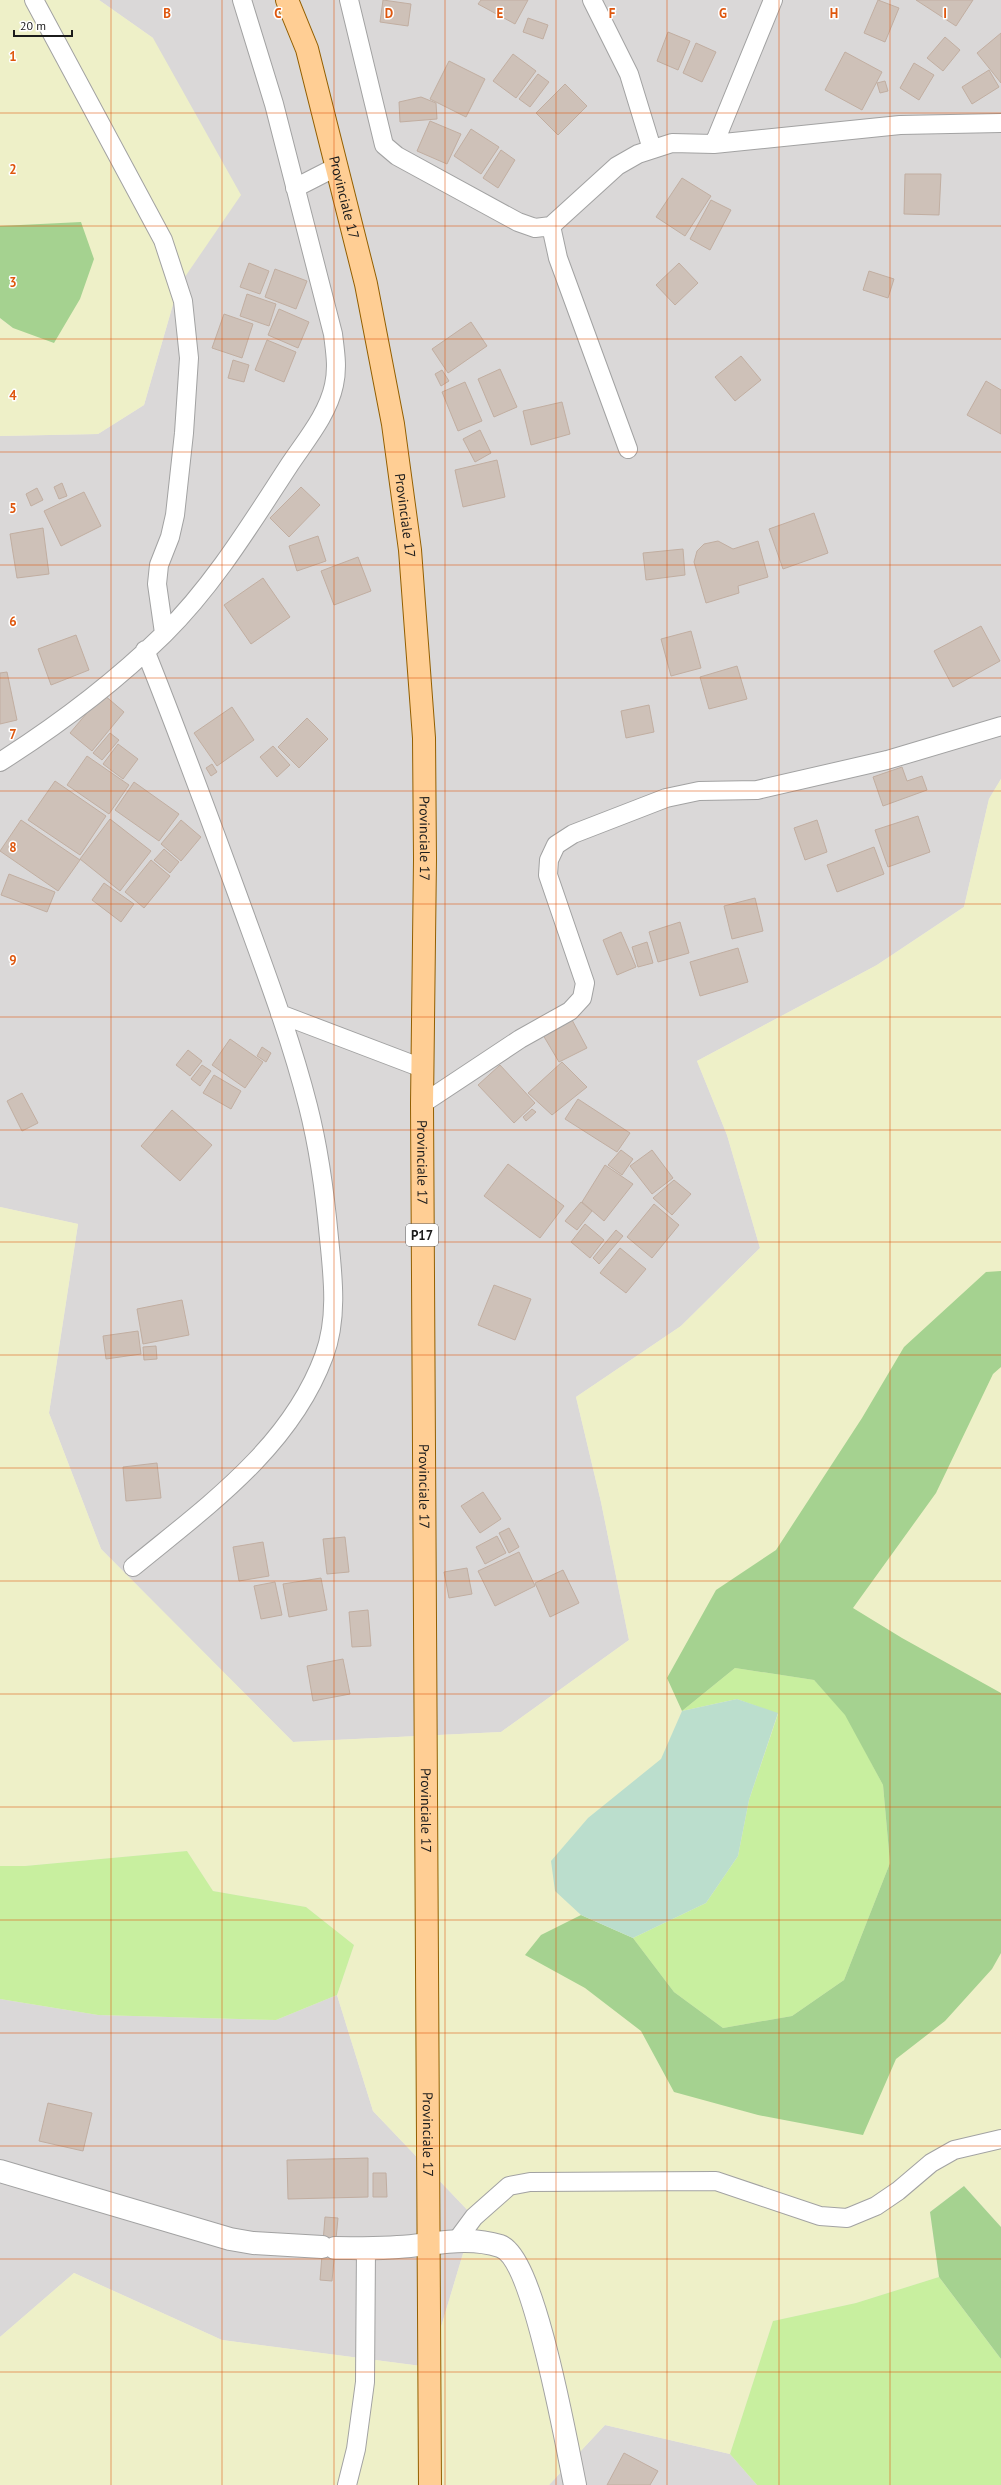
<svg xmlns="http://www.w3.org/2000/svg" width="1001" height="2485" font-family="'PT Sans',sans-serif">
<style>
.residential{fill:#dad8d8}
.farmland{fill:#eef0c8}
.grass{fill:#c8ef9f}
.forest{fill:#a5d290}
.wetland{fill:#bbdecd}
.building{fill:#cec1b8;stroke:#c1aea1}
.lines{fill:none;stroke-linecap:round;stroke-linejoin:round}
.minor-casing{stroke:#a2a2a2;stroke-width:20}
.tertiary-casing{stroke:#a2a2a2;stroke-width:24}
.primary-casing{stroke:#935f00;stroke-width:24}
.minor{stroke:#fff;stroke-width:18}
.tertiary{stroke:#fff;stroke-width:22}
.primary{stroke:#ffce94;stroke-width:22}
.grid{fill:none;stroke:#de560d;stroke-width:1;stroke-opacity:0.55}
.labels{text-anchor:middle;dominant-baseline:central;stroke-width:3;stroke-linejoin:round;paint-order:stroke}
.shield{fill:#fff;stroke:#5f5f5f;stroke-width:1}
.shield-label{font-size:13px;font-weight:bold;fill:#1b1b1b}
.street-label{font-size:14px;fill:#1b1b1b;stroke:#fff}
.grid-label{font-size:13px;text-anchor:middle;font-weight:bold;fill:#de560d;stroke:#fff;stroke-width:3;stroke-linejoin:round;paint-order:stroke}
</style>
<rect width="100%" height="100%" fill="#eee9df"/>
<path class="residential" d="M99,0H1001V779L989,799L964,907L877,965L697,1061L727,1135L760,1248L681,1326L576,1397L601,1502L629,1640L501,1732L293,1742L101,1549L49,1413L78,1224L0,1207V436L98,434L144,405L178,287L153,38Z
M337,1995L373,2111L474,2217L429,2367L222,2340L74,2273L0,2337V1999L98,2015L276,2020Z
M605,2425L730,2454L757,2485H549Z"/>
<path class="farmland" d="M0,0H99L153,38L241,195L178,287L144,405L98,434L0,436V318L13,328L25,226H0Z
M1001,779V2227L964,2186L930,2212L939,2277L856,2303L773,2321L730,2454L605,2425L549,2485H0V2337L74,2273L222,2340L429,2367L474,2217L373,2111L337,1995L354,1945L306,1907L213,1891L187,1851L25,1866H0V1207L78,1224L49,1413L101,1549L293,1742L501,1732L629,1640L601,1502L576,1397L681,1326L760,1248L727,1135L697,1061L877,965L964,907L989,799Z"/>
<path class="grass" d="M735,1668L814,1680L846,1715L883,1785L890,1863L844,1980L792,2016L723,2028L674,1992L633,1938L706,1903L738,1856L749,1800L778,1714L737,1699L682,1711Z
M187,1851L213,1891L306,1907L354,1945L337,1995L276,2020L98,2015L0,1999V1866H25Z
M939,2277L1001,2359V2485H757L730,2454L773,2321L856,2303Z"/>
<path class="forest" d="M81,222L94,259L80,299L54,343L13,328L0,318V226Z
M1001,1271V1367L993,1374L936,1493L853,1608L902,1638L1001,1693V1953L992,1969L945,2021L896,2059L863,2135L758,2115L674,2092L641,2031L585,1988L525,1955L541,1935L581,1915L633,1938L674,1992L723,2028L792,2016L844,1980L890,1863L883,1785L845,1715L814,1680L735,1668L682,1711L667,1678L716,1590L776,1550L862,1418L904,1347L986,1272Z
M964,2186L1001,2227V2359L939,2277L930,2212Z"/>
<path class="wetland" d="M737,1699L778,1713L749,1800L738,1856L706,1903L633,1938L581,1915L555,1891L551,1861L588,1818L661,1759L682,1711Z"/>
<path class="building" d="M383,0L411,4L408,26L380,22Z
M481,0H528L515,24L478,4Z
M878,0L899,8L885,42L864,33Z
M916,0H973L956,26Z
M528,18L548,25L543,39L523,32Z
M668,32L690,41L678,70L657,61Z
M1001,33V83L977,53Z
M945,37L960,50L943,71L927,58Z
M696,43L716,52L702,82L683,73Z
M845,52L882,72L862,110L825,90Z
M513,54L536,71L516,98L493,81Z
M449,61L485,79L466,117L430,99Z
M914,63L934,75L919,100L900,88Z
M989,70L999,87L972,104L962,87Z
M538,74L549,82L530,107L519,99Z
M885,81L888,91L880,93L877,83Z
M565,84L587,106L558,135L536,113Z
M421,97L436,103L437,119L400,122L399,102Z
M430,121L461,134L447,164L417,151Z
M471,129L499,147L481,174L454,156Z
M501,150L515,160L498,188L483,178Z
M905,174H941L939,215L904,214Z
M682,178L711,196L685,236L656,217Z
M711,200L731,210L710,250L690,239Z
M249,263L269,271L260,294L240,287Z
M679,263L698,283L675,305L656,285Z
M275,269L307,281L296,309L265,297Z
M869,271L894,279L888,298L863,290Z
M247,294L276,304L269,326L240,316Z
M279,309L309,322L298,348L268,335Z
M224,314L253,324L242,358L212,348Z
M471,322L487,346L448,373L432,349Z
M267,340L296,352L284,382L255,370Z
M741,356L761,380L735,401L715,377Z
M233,360L249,365L244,382L228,378Z
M500,369L517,407L494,417L478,379Z
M442,370L449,381L441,386L435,374Z
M986,381L1001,390V434L967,415Z
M465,382L482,421L458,431L442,392Z
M562,402L570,434L531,445L523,411Z
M480,430L491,453L475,462L463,439Z
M497,460L505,497L463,507L455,470Z
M62,483L67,496L59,499L54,487Z
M301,487L320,505L289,537L270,518Z
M37,488L43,500L31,506L26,494Z
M84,492L101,526L61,546L44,511Z
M814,513L828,553L783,569L769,529Z
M43,528L49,574L17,578L10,534Z
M318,536L326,561L297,571L289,546Z
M718,541L733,549L758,541L768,577L738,586L739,593L706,603L694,562L697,551L704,544Z
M683,549L685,575L646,580L643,553Z
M358,557L371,591L334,605L321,571Z
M263,578L290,617L251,644L224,605Z
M981,626L1000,661L953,687L934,651Z
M691,631L701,668L671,676L661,639Z
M76,635L89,670L51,685L38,649Z
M737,666L747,699L709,709L700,677Z
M7,672L17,720L0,724V673Z
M103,694L124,712L92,751L70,733Z
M649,705L654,732L626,738L621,711Z
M232,707L254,740L217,766L194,733Z
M307,718L328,739L299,768L278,747Z
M110,733L119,740L102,760L93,753Z
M118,744L138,759L123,779L103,764Z
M273,746L290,765L277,777L260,757Z
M87,756L129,785L109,814L67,785Z
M212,764L217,772L211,776L206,768Z
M902,767L907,781L922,776L927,790L883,806L873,777Z
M55,781L106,816L80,855L28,820Z
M134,782L179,814L159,841L115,810Z
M918,816L930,852L888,867L875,830Z
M110,819L151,851L120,891L80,859Z
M21,820L80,860L58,891L0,851Z
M181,820L201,837L181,861L161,844Z
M817,820L827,852L805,860L794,828Z
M874,847L884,874L837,892L827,865Z
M164,849L179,862L170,873L154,860Z
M151,860L170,876L144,908L125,892Z
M9,874L55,892L47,912L1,895Z
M104,883L134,904L121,922L92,900Z
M755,898L763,931L732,939L724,906Z
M680,922L689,953L658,962L649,932Z
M621,932L636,967L617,975L603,940Z
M647,942L653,963L638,967L632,947Z
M738,948L748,982L700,996L690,962Z
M571,1018L587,1048L559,1062L543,1035Z
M230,1039L263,1062L245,1088L212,1065Z
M262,1047L271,1053L266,1062L257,1056Z
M188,1050L202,1061L190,1076L176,1065Z
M562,1062L587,1087L552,1115L528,1093Z
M202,1065L211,1071L200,1086L191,1079Z
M500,1065L535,1103L514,1123L478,1085Z
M214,1075L241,1091L231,1109L203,1093Z
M22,1093L38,1123L22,1131L7,1101Z
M578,1099L630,1133L617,1152L565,1119Z
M532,1109L536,1112L526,1121L523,1117Z
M172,1110L212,1145L180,1181L141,1146Z
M621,1150L633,1159L622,1175L608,1165Z
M652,1150L673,1178L652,1194L630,1166Z
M508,1164L564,1206L540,1238L484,1196Z
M605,1165L633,1184L604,1221L582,1202Z
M674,1180L691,1194L672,1215L653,1198Z
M581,1202L592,1211L577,1230L565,1221Z
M654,1204L679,1225L652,1258L627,1237Z
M585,1224L604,1240L590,1258L571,1242Z
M616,1230L623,1236L599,1264L593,1258Z
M620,1248L646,1269L626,1293L600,1273Z
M494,1285L531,1299L515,1340L478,1325Z
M182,1300L189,1335L143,1344L137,1309Z
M138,1331L141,1354L106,1359L103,1336Z
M156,1346L157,1359L144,1360L143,1347Z
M157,1463L161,1498L126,1501L123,1467Z
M483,1492L501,1519L480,1533L461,1506Z
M509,1528L519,1547L509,1553L499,1533Z
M497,1536L506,1553L485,1564L476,1547Z
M345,1537L349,1572L327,1574L323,1539Z
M263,1542L269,1576L239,1581L233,1547Z
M519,1552L535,1586L495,1606L478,1571Z
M467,1568L472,1594L449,1598L444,1572Z
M563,1570L579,1603L550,1617L535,1583Z
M321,1578L327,1610L289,1617L283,1584Z
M275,1582L282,1615L261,1619L254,1586Z
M368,1610L371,1646L352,1647L349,1612Z
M343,1659L350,1694L313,1701L307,1666Z
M48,2103L92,2113L83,2151L39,2141Z
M368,2158V2197L288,2199L287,2160Z
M373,2173H386L387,2197H373Z
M325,2217L338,2218L332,2281L320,2280Z
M624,2453L658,2471L650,2485H607Z"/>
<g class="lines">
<defs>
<path id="minor" d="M34,0L163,240L183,301L189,358L184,433L175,515L170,537L159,565L157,584L164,633
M349,0L384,145L397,156L518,222L535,228L551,226L617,166L638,154L672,143L714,144L900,125L1001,123
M592,0L629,74L652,149
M714,144L773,0
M295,188L336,167
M551,226L558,258L628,449
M0,762C58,725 115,682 164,634C214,585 252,522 290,464C306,440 328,414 334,385C338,367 335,351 333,334L274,104L242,0
M280,1014L422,1068
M422,1104L520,1039L570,1011L582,998L585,983L548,875L549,860L556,845L573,834L666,798L699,791L757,790L887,760L1001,726
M133,1567C206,1507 290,1448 324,1356C338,1319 333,1277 329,1238C325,1194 319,1149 308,1106C290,1035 263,965 238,896C208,814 178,732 145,650
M457,2240L474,2217L509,2186L530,2182L716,2181L820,2216L847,2218L876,2206L898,2191L931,2163L954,2150L1001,2139
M347,2485L356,2449L365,2382L366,2248"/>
<path id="tertiary" d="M0,2171L230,2239L253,2243L322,2247
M335,2248C356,2248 377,2249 398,2247C433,2245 466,2235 500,2246C534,2257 567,2447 575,2485"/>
<g id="primary">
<path id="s1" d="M287,0L307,49L366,284L393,424L410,550L424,738L425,859L422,1104L430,2485"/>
</g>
</defs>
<use href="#minor" class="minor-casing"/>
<use href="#tertiary" class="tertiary-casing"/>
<use href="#primary" class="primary-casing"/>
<use href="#minor" class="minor"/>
<use href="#tertiary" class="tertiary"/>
<use href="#primary" class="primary"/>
</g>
<path class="grid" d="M111,0V2485M222,0V2485M334,0V2485M445,0V2485M556,0V2485M667,0V2485M779,0V2485M890,0V2485M0,113H1001M0,226H1001M0,339H1001M0,452H1001M0,565H1001M0,678H1001M0,791H1001M0,904H1001M0,1017H1001M0,1130H1001M0,1242H1001M0,1355H1001M0,1468H1001M0,1581H1001M0,1694H1001M0,1807H1001M0,1920H1001M0,2033H1001M0,2146H1001M0,2259H1001M0,2372H1001"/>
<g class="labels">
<rect class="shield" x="406" y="1224" width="32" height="22" rx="3"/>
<g class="shield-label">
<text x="422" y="1235">P17</text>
</g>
<g class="street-label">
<text stroke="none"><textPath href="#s1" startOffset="206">Provinciale 17</textPath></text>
<text stroke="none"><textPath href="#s1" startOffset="530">Provinciale 17</textPath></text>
<text stroke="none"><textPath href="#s1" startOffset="854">Provinciale 17</textPath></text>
<text stroke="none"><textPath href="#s1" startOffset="1178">Provinciale 17</textPath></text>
<text stroke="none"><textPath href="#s1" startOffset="1502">Provinciale 17</textPath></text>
<text stroke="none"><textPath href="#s1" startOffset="1826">Provinciale 17</textPath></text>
<text stroke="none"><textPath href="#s1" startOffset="2150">Provinciale 17</textPath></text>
</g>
</g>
<g class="grid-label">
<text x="167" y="18">B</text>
<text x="278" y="18">C</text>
<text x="389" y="18">D</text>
<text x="500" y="18">E</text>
<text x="612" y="18">F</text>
<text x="723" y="18">G</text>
<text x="834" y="18">H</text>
<text x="945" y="18">I</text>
<text x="13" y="61">1</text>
<text x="13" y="174">2</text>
<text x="13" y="287">3</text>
<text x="13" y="400">4</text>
<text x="13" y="513">5</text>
<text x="13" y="626">6</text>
<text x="13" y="739">7</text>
<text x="13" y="852">8</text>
<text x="13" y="965">9</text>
</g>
<path d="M14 30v6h58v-6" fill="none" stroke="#1b1b1b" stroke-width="2"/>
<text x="20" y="30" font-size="12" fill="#1b1b1b" stroke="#ffffff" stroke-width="3" paint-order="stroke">20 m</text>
</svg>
